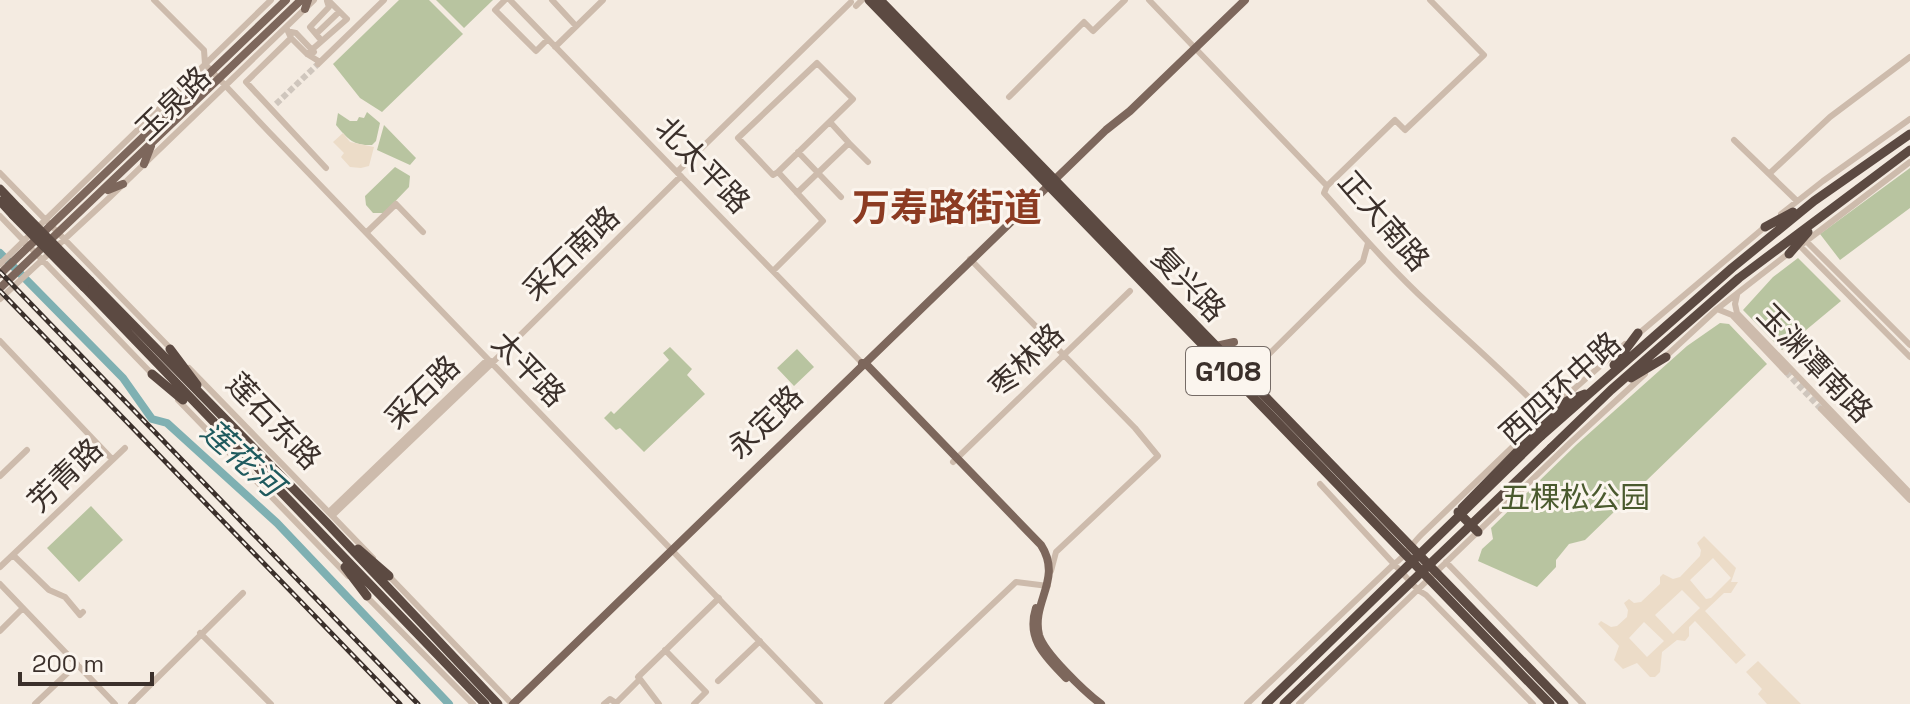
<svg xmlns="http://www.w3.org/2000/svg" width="1910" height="704" font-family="'Space Grotesk','Noto Sans SC',sans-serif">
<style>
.green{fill:#b8c4a0}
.plaza{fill:#ecdcc8;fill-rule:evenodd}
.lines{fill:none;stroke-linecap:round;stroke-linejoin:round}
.river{stroke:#7fb0b2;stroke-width:8}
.minor-tunnel{stroke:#cfc6bd;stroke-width:6;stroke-dasharray:6 3;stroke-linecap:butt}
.minor{stroke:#cdbbac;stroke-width:6}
.major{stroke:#7d675c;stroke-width:8}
.highway{stroke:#5c4a42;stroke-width:9}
.rail-casing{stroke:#3b302b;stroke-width:5}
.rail{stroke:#fbf5ee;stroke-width:2;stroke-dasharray:6;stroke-linecap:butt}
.highway-bridge{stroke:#5c4a42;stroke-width:9}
.labels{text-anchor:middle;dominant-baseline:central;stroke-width:6;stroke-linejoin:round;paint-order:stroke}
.shield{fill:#fbf5ee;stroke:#756b66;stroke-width:2}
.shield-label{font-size:28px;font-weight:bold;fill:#3b302b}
.street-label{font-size:30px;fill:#3b302b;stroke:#fbf5ee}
.park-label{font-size:30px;fill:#4a5a2e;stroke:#fbf5ee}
.water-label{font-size:32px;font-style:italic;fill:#1f5a5e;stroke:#fbf5ee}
.district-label{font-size:38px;font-weight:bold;fill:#8c3b22;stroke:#fbf5ee}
</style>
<rect width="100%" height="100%" fill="#f4ebe1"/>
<path class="green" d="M399,0H429L463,34L382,112L360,98L333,64Z
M436,0H493L464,28Z
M367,112L380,123L376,141L372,145C353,146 347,138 336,125L338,113L350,121H357L359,117L364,118Z
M384,125L416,158L410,165L377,150Z
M395,167L410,176L409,187L384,213H373L366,205L365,196Z
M1910,168V208L1840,260L1820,234Z
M1798,258L1841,301L1782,350L1743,310L1773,277Z
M1720,323L1729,324L1767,364L1585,540L1569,544L1556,560V567L1537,587L1478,561L1482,549L1493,539L1491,528L1576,445L1687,346Z
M670,347L692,369L687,375L705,394L644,452L620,428L616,430L604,418L611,411L614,414L669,360L663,353Z
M797,349L814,367L794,386L777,368Z
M91,506L123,540L79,582L47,548Z"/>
<path class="plaza" d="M343,133L350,142L374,147L369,166L361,168L350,167L341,157L344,153L333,142Z
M1704,536L1736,568L1731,582H1738L1731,593H1724L1705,611L1746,655L1736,664L1695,621L1689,627V636L1685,641L1677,640L1662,652L1660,672L1655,677H1650L1637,663L1623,669L1614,660L1619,646L1598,624L1601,621L1611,627L1617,626L1627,617L1628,610L1624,603L1629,599L1634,603L1641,602L1660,584V577L1663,574L1673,579L1680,577L1700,556L1701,550L1697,543ZM1713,558L1731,578L1711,598L1706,599L1690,580ZM1682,590L1700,608L1673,634L1655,615ZM1644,622L1664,641L1647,657L1629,638Z
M1758,661L1801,704H1767L1758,694L1762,689L1746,672Z"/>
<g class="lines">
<path class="river" d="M0,253L123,378L152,419L167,423L277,523L449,704"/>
<path class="minor-tunnel" d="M276,104L318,64
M1786,372L1821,409"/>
<path class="minor" d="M154,0L204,50L205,64L269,132L820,704
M505,0L495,10L536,51L548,39
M510,0L862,363
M552,0L576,26
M1149,0L1327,186L1324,193C1358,231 1392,270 1430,305C1469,342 1509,376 1546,415
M856,6L862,0
M286,27L291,38L307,54L320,62
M291,32L296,33L314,52
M316,34L339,12
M291,38L246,82L326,168
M321,40L310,27L329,7L327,1
M555,47L603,0
M307,54L347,19L328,0
M318,64L384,0
M1009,97L1084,22L1093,31L1125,0
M1734,140L1797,201
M849,143L868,162
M798,152L841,197
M677,172L851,2
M0,173L173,351
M1769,174L1830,117L1910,57
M1327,186L1395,120L1405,130L1484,55L1430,0
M797,193L849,143L830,122
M1781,214L1823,181L1910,119
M0,216L153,375
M367,232L396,204L423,232
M1806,241L1910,345
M1801,245L1910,162
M1800,246L1910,357
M970,259L1135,428L1158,456L1056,552L1051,571
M0,264L271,0
M773,271L823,221L778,172L853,99L817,63L738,138L773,175L778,172
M1737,295L1735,304L1737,313L1910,493
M0,299L109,198L314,0
M1717,309L1732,315L1786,372
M1637,335L1766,226
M0,341L112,459
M1663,359L1717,309L1789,253
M1257,366L1363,261L1368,243
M189,368L373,558
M178,400L348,576
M1821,409L1910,500
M953,462L1130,291
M0,476L27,450
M1320,484L1418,590L1426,595L1533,704
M329,512L484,363L491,361
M333,515L488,367L681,176
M13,555L49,590L65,597L80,615L83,612
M1446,562L1583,704
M0,567L125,448
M388,575L512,704
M0,584L115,704
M366,596L473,704
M0,631L23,608
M200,633L271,704
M665,650L706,692L694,704
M640,679L659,704
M718,681L760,641
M35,704L77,664
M131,704L243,593
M604,704L610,699L616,703L640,679L638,677L719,598
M887,704L1016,582L1048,586
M1247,704L1394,564C1406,556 1410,546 1421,535L1556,405L1625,344
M1299,704L1570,443L1645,374"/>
<path class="major" d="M305,9L308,0
M144,164L151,146
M108,190L123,184
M0,274L286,0
M0,288L301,0
M1216,346L1234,342
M862,363L866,364L1041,545C1063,579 1031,602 1039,635C1044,653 1085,692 1101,704
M1036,608C1026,640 1046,657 1066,678
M513,704L1106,130L1130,111L1245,0"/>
<path class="highway" d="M869,0L1550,704
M880,0L1564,704
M0,189L19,209
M0,201L13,215
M1765,227L1793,212
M1789,254L1808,232
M90,281L327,523L498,704
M84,287L485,704
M170,349L197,385
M1614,365L1638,333
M152,374L183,400
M1631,378L1666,357
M1541,436L1732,268L1814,201L1910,134
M1551,448L1611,390L1739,278L1910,150
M1462,508L1567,401L1585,394
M1458,512L1478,532
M358,549L389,576
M345,567L367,596"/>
<defs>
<path id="rail" d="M0,272L418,704
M0,291L400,704"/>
</defs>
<use href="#rail" class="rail-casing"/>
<use href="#rail" class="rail"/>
<path class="highway-bridge" d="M19,209L90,281
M13,215L84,287
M1266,704L1541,436
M1284,704L1551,448"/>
</g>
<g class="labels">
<rect class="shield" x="1186" y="347" width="84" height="48" rx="6"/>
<g class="shield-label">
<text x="1228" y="371">G108</text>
</g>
<g class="street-label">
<text transform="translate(173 103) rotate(-44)">玉泉路</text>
<text transform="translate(703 165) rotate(46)">北太平路</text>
<text transform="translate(1384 221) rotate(49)">正大南路</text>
<text transform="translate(571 253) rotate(-44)">采石南路</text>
<text transform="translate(1189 284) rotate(46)">复兴路</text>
<text transform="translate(1026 360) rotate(-44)">枣林路</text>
<text transform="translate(1815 363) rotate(46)">玉渊潭南路</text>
<text transform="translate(529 369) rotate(46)">太平路</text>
<text transform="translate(1560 388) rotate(-42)">西四环中路</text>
<text transform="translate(422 392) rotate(-44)">采石路</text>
<text transform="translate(274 421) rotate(46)">莲石东路</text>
<text transform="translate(765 422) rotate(-44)">永定路</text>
<text transform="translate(65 475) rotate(-44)">芳青路</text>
</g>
<g class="park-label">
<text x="1575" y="497">五棵松公园</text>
</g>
<g class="water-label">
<text transform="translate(242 458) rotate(42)">莲花河</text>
</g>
<g class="district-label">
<text x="947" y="208">万寿路街道</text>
</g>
</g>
<path d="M20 672v12h132v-12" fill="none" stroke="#3b302b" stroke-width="4"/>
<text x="32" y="672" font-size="24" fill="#3b302b" stroke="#fbf5ee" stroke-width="6" paint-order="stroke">200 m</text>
</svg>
